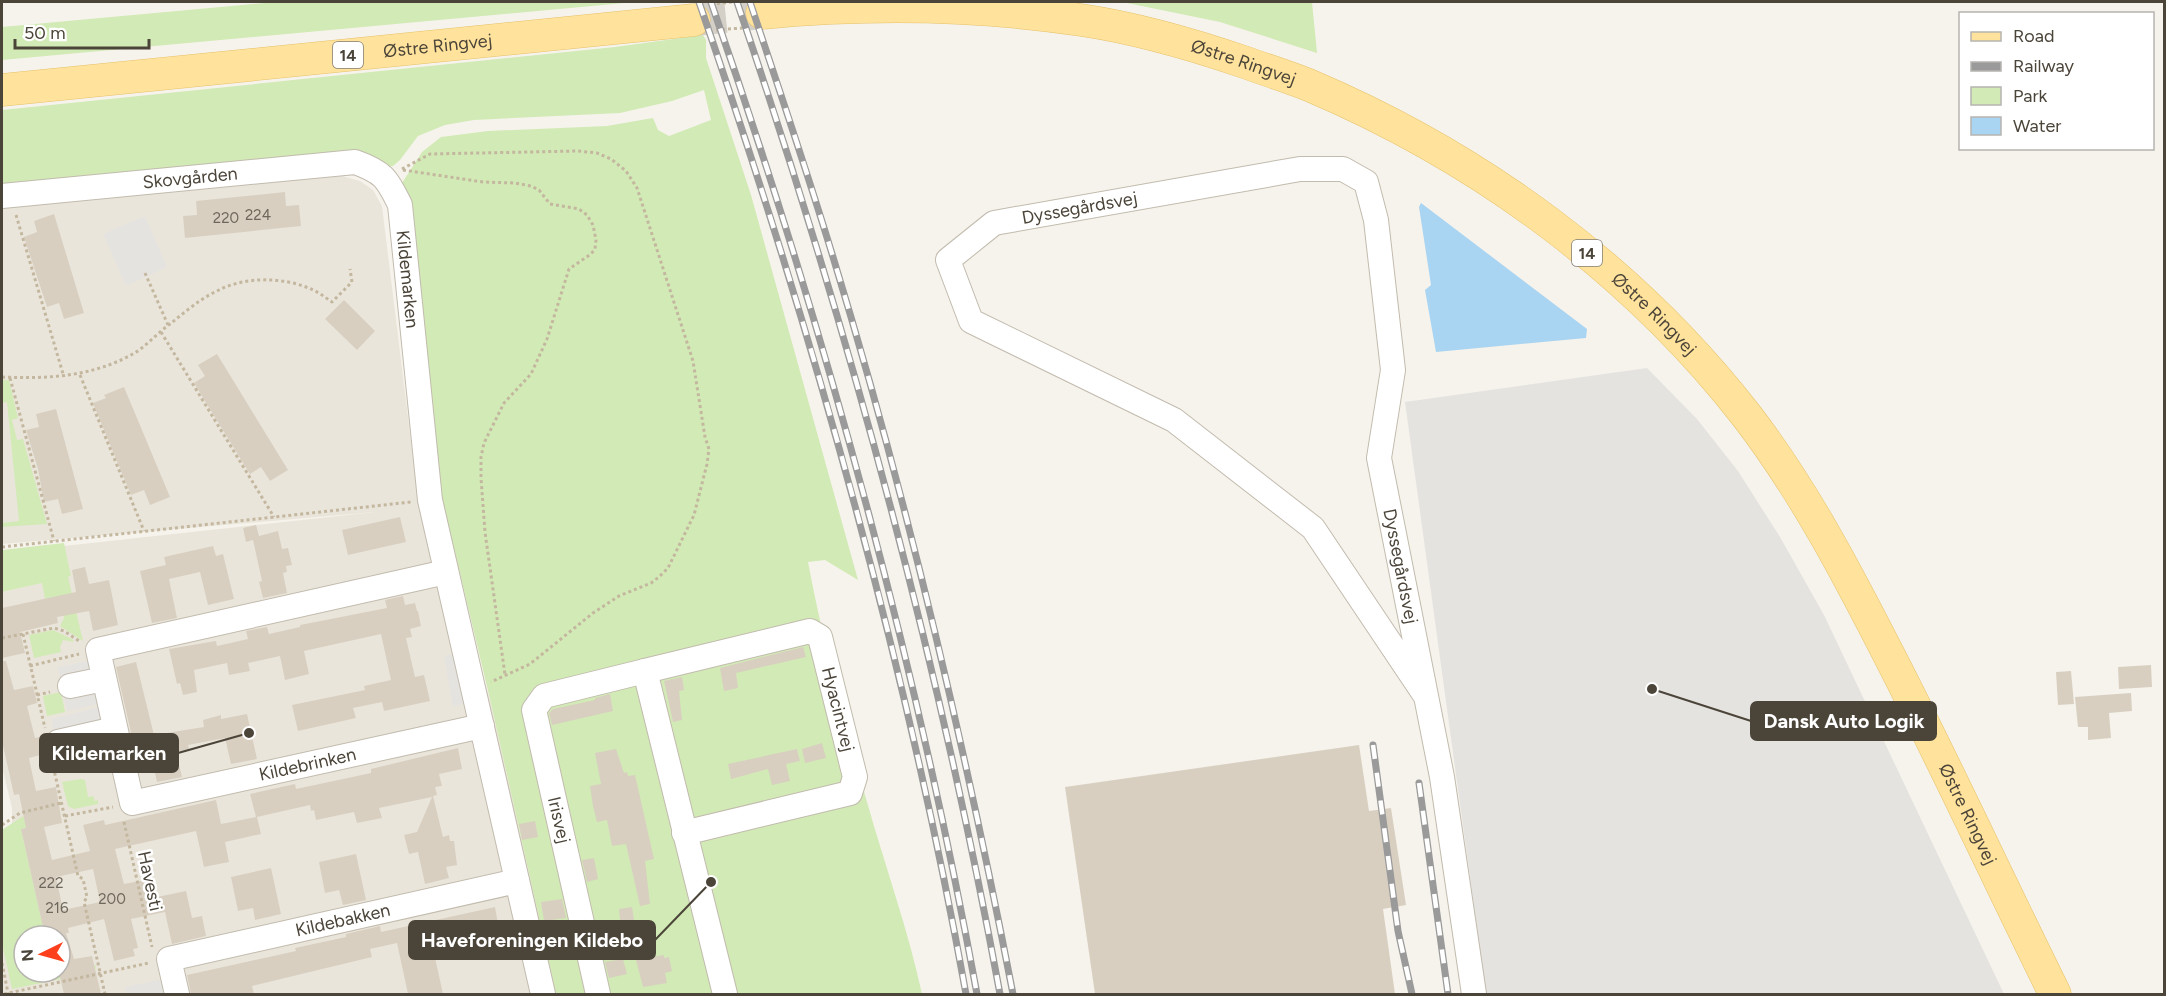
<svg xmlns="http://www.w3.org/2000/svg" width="2166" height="996" font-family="Figtree,sans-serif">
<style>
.residential{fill:#eae5da;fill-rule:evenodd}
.green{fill:#d2eab5}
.parking{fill:#e5e3e0}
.water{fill:#a9d4f2}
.building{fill:#d8cfc1;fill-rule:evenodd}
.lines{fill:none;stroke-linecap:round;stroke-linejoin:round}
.major-tunnel{stroke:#d4d0c8;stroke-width:32;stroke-dasharray:32 16;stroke-linecap:butt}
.minor-casing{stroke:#c2bbae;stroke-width:26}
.major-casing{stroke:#e6c16a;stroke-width:33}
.path{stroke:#c4b79f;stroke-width:3;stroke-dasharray:3 3;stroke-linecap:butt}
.minor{stroke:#fff;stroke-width:24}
.major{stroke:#ffe39c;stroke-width:32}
.rail-casing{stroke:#9a9a9a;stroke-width:7}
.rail{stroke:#fff;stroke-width:4.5;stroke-dasharray:14;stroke-linecap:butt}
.labels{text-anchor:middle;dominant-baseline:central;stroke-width:5;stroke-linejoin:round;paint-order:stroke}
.number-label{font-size:15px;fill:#6e675b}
.shield{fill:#fff;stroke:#817c74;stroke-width:1.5}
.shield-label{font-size:16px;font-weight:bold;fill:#4b4439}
.street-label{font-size:18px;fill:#4b4439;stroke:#fff}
.leader{fill:none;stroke:#4b4439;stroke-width:2}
.callout-dot{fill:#4b4439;stroke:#fff;stroke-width:2}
.callout{fill:#4b4439;stroke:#4b4439;stroke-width:2}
.callout-label{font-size:20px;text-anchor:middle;font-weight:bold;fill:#fff}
</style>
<rect width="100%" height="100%" fill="#f6f3ec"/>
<path class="residential" d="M342,176L360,181L373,190L382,206L419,507L460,605L490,699L556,994H2V837L12,825V808L2,767V592L71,576L64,546L375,512L2,544V200ZM24,936H60V972H24Z"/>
<path class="green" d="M276,2H635L2,60V27Z
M1122,2H1312L1317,53L1220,22Z
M703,35L706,40V58L751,195L858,580L825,560L808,562C823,641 844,724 867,802C885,866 908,929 922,994H556L490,699L442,498L402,183L422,152L441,137L488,131L607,126L653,118L658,130L669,136L711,120L704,90L672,101L620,113L474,120L445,125L418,136L400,160L393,166L386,167L2,187V110L615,47Z
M2,380H9L18,418L12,420L17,440L23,439L47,524L2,527V523L19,521L8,412L7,402L2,403Z
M64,543L71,576L68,577L83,641L60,626L64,618L61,601L52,597L45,599L42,583L2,592V550Z
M53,630L72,639L74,642L63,640L60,647L61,652L34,658L29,635Z
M61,692L65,712L47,716L43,696Z
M81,779L85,780L88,797L93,796L95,801L98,800V804L74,809L68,806L62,782Z
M23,816L27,828L21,829L45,936H24V972H53L54,975L96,965L95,972L12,989L2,943V830Z"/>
<path class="parking" d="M145,216L167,267L126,286L103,234Z
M1647,368L1697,419L1738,471L1780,537L1824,615L2004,994H1486L1405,402Z
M454,654L464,704L453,707L444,656Z
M88,661L98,704L67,711L58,667Z
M99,707L108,752L60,762L51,719Z
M163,979L166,994H126L125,987Z"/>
<path class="water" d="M1421,203L1587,329L1586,338L1436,352L1425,290L1431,285L1419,207Z"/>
<path class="building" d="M285,192L286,206L299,205L301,226L185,238L183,216L197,215L196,201Z
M54,214L84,313L64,319L59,303L47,307L24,237L37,232L34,221Z
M344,300L375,331L357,350L325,319Z
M217,354L288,470L270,481L261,467L250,474L194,383L205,376L198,365Z
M124,387L170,497L150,505L144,490L131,495L93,403L106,398L104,395Z
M56,409L83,509L62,514L58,499L44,502L38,469L26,430L39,427L36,414Z
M400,517L406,542L348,555L342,530Z
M256,525L259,536L278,531L282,549L288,548L292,565L286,566L287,572L283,573L287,593L263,598L259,582L262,581L253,540L246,542L243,528Z
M213,546L216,556L223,554L234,599L208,605L200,572L169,579L177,618L152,623L140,571L166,565L164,557Z
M85,567L89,584L109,580L118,625L93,631L89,611L57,617L58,623L20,632L25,653L2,658V608L76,592L72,570Z
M403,596L405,605L415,603L417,611H418L421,626L410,629L412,637L406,638L415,677L424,675L430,701L384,711L382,702L353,708L356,718L298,731L292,705L365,690L364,686L391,680L381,634L304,651L309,674L285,680L280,656L248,663L250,671L229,675L227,663L194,670L197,692L183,695L180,683L177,684L169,649L216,641L217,646L248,639L246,631L267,627L269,634L300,627V625L387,608L385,600Z
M803,647L806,657L736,673L738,688L724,691L720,668Z
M2,661H6L14,690L33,686L37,703L27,706L35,738L44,736V746L48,753L29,758L30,763L36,791L56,787L62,823L44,827L52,860L90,851L83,825L104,820L105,825L216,800L221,824L256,817L250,794L295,784L296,789L371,773V769L458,748L462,769L439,774L442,786L435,787L437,795L433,796L443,837L449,835L450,841H454L457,865L446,867L449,878L425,884L418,852L409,854L404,835L417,832L432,797L379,808L382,818L357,823L354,812L316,820L314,810L311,811L310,805L257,817L261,834L225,842L229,862L204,867L196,831L115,849L124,884L151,879L157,897L186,891L192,918L202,916L206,936L172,944L165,912L131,919L138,948L133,949L135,956L114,961L104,919L68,928L69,933H66L74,959L92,956L101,994H64L60,977V936H45L21,829L26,828L19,794L14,795L2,741ZM93,869L100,902L63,910L56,877Z
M136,662L154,735L204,727L203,720L221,715V719L247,714L257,759L231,764L225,738L188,745L189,749L176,752L182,777L157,782L151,755L137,759L116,667Z
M2151,665L2152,687L2119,689L2118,667Z
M2071,671L2074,704L2058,705L2056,672Z
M682,677L684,690L679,691L682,720L673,722L664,681Z
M2131,693L2132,711L2109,713L2111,738L2088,740V727H2078L2075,697Z
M610,694L613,711L552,725L549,713L553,709L595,700V698Z
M822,743L826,758L805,763L802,749Z
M1359,745L1369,811L1391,808L1406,905L1383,909L1395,994H1095L1065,787Z
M616,749L624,773L627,772L628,776L635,775L654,859L645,861L650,904L640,906L626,844L612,846L607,820L597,822L593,806L590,786L601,784L595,753Z
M797,749L800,761L786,764L790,781L772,785L768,769L731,779L728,764Z
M535,821L538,837L522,840L519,824Z
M356,854L366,900L343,905L339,890L325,893L319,862Z
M594,858L598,879L587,882L582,860Z
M271,868L281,914L255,920L253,908L238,911L231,877Z
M562,899L566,918L544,921L541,902Z
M495,907L499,929L456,938L458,948L434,953L443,994H408L397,943L370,949L372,957L252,986L254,994H191L187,975L296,951L295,948L346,937V934L380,926L381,932Z
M632,907L635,927L621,930L619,909Z
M664,955V958L669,957L672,971L665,973L667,983L643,987L636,960Z
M623,959L627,974L609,978L605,962Z"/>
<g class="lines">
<path class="major-tunnel" d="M694,20L762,13"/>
<defs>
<g id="minor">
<path id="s1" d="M2,196L355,162C383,172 387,178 400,205L430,500L543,994"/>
<path id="s2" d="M446,572L98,650L132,803L482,726"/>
<path id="s3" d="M645,671L810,631L820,637L855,777L850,793L684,833"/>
<path d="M70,686L104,679"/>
<path id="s4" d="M1425,695L1313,528L1174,420L971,321L948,260L994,223L1300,169H1343L1366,182L1376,220L1393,370L1379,458L1442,777L1474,994"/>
<path d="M58,742L115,729"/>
<path id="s5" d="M177,994L169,959L517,881"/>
<path d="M598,994L534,710L544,696L645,671L725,994"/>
</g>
<g id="major">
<path id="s6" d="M762,13C869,3 975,4 1081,20C1136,28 1191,44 1244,62C1266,70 1289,77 1311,86C1480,158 1633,270 1746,415C1804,490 1848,575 1891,659C1948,770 2000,883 2055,994"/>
<path id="s7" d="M2,90L694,20"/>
</g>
</defs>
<use href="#minor" class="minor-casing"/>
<use href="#major" class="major-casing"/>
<path class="path" d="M711,4L733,2
M716,30L742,28
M402,169L430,154L578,151L597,153L611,159L626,171L637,188L693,361L705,437L709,449L707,464L694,515L668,568L659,577L651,583L619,596L593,613L530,664L491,682
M403,170L483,182L515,183L531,186L539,190L550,204L579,209L587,215L593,225L596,240L595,249L591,254L569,269L547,339L531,374L504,403L484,443L481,457V478L485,532L505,675
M16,215L64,377
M145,273L168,325
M161,332L274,517
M80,375L144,531
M2,377C47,379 90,377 131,355C145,348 157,333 170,324C185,312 201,298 219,290C246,276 286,277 313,290C320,293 326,298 332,302L352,282L350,269
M10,378L54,541
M2,547L411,502
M23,634L45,728
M2,638L54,628L64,631L79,641
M30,666L79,654
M37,695L50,692
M52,761L78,876L83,879L87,897L84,902L105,994
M65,816L113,807
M124,822L152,947
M2,825L20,813L61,803
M2,963L8,993
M4,994L149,963"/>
<use href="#minor" class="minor"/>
<use href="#major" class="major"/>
<defs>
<path id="rail" d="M699,2C811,326 905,656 966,994
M711,2C824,326 915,656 977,994
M737,2C848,326 938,657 1000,994
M750,2C778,86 807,171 833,257C907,499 965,746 1013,994
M1373,745L1398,931L1412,994
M1419,783L1448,994"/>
</defs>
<use href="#rail" class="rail-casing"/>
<use href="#rail" class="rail"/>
</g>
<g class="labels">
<g class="number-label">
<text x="258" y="215">224</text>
<text x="226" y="218">220</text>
<text x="51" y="883">222</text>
<text x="112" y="899">200</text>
<text x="57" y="908">216</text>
</g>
<g class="shield">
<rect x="333" y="42" width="30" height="26" rx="4.5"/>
<rect x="1572" y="240" width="30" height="26" rx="4.5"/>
</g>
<g class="shield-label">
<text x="348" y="55">14</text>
<text x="1587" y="253">14</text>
</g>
<g class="street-label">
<text stroke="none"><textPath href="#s7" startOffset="438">Østre Ringvej</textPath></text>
<text stroke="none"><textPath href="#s6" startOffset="488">Østre Ringvej</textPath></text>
<text stroke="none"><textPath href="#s1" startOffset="189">Skovgården</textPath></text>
<text stroke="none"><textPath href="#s4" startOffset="814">Dyssegårdsvej</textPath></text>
<text stroke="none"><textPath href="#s1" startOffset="494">Kildemarken</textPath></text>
<text stroke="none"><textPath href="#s6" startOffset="974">Østre Ringvej</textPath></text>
<text stroke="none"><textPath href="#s4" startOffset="1497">Dyssegårdsvej</textPath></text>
<text stroke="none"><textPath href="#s3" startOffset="256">Hyacintvej</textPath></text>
<text stroke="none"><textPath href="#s2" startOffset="693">Kildebrinken</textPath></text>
<text stroke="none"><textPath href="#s6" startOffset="1568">Østre Ringvej</textPath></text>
<text transform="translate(559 820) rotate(77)">Irisvej</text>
<text transform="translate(150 881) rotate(78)">Havesti</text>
<text stroke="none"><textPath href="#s5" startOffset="214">Kildebakken</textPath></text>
</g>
</g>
<path class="leader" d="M1652 689L1751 721M249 733L178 753M711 882L655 940"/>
<g class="callout-dot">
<circle cx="1652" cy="689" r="6"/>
<circle cx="249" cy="733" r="6"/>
<circle cx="711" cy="882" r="6"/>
</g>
<g class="callout">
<rect x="1751" y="702" width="185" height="38" rx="6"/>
<rect x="40" y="734" width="138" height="38" rx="6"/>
<rect x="409" y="921" width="246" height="38" rx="6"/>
</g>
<g class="callout-label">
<text x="1844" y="728">Dansk Auto Logik</text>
<text x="109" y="760">Kildemarken</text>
<text x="532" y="947">Haveforeningen Kildebo</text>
</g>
<rect width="2166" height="996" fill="none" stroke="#4b4439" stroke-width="6"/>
<rect x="1959" y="12" width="195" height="138" fill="#ffffff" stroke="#b7b4b0" stroke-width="1.5"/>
<rect x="1971" y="32" width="30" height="9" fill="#ffe39c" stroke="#b7b4b0" stroke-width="1.5"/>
<text x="2013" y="42" font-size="18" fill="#4b4439">Road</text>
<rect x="1971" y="62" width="30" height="9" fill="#9a9a9a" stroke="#b7b4b0" stroke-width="1.5"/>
<text x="2013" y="72" font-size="18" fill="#4b4439">Railway</text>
<rect x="1971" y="87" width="30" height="18" fill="#d2eab5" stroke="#b7b4b0" stroke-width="1.5"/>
<text x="2013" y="102" font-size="18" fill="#4b4439">Park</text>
<rect x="1971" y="117" width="30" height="18" fill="#a9d4f2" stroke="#b7b4b0" stroke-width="1.5"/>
<text x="2013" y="132" font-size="18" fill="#4b4439">Water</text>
<g transform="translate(42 954) rotate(265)"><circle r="28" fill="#ffffff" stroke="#b7b4b0" stroke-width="1.5"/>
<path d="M0-4.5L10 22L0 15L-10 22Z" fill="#fc3f1d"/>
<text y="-9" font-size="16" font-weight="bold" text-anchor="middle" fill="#4b4439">N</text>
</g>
<path d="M15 39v9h134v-9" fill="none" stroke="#4b4439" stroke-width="3"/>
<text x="24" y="39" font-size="18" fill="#4b4439" stroke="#ffffff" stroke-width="4.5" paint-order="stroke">50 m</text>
</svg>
